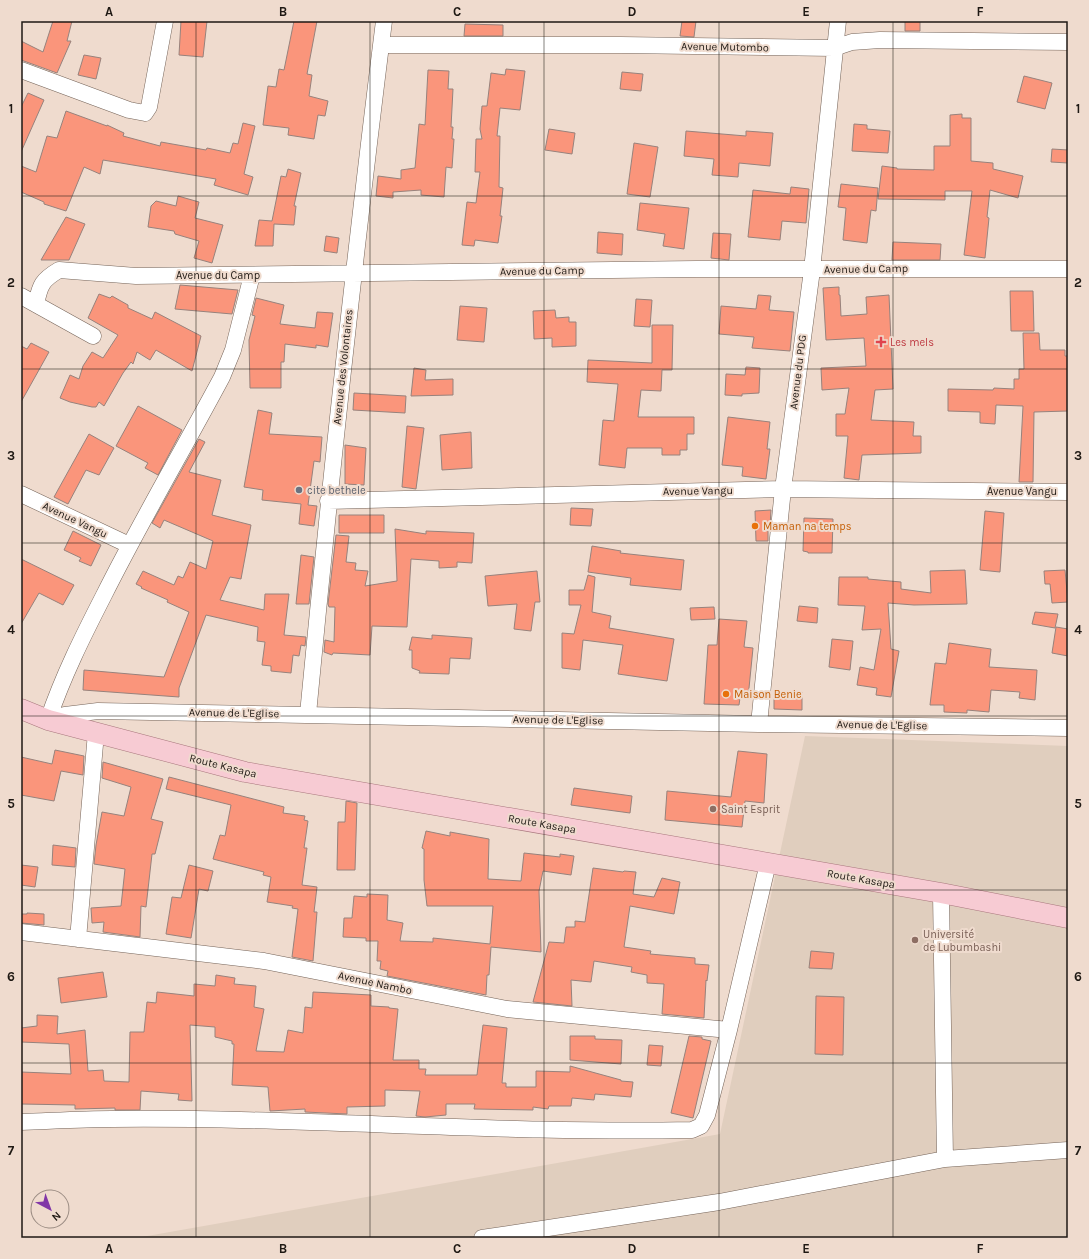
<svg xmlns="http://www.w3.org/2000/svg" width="1089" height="1259" font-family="Karla,sans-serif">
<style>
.education{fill:#e0cebe}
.building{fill:#fa957b;stroke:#97827c}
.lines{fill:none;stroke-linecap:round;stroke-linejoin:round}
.minor-casing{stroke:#756459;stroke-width:17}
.major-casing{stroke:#a8777d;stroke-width:21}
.minor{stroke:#fff;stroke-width:16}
.major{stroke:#f7cbd3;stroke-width:20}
.grid{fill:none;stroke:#1f1914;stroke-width:1;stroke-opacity:0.55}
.health-dot{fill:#e0444e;stroke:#efdbce;stroke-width:1.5}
.worship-dot{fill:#6b7280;stroke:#efdbce;stroke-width:1.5}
.food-dot{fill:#e8710a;stroke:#efdbce;stroke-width:1.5}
.education-dot{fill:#8d6e63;stroke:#efdbce;stroke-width:1.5}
.labels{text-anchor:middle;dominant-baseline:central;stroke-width:4;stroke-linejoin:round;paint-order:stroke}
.street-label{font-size:11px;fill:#1f1914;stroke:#efdbce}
.health-label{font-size:11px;fill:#be3a42;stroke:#efdbce;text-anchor:start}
.worship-label{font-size:11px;fill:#5b616d;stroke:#efdbce;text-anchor:start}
.food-label{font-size:11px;fill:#c56008;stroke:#efdbce;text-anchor:start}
.education-label{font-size:11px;fill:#785e54;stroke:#efdbce;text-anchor:start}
.neatline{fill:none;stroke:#1f1914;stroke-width:1.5}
.grid-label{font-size:13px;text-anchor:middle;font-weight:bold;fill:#1f1914}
</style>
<rect width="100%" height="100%" fill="#efdbce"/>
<path class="education" d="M805,736L1068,746V1238H136L720,1134Z"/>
<path class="building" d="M53,21H72L67,41H71L57,73L21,60V41L43,52Z
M181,21H207L203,57L179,55Z
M294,21H317L307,74L312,75L309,96L328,101L325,116L318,115L314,139L288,135L289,128L263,125L268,86L276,87L279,69L284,70Z
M682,21H696L694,37L680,36Z
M905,21H920V31H905Z
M465,24L503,25V36H464Z
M84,55L101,58L96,79L78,75Z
M506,69L525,71L520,110L500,108L497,136H500L499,187L503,188L500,216H502L498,243L475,240L474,246L462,245L467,202L476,203L480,172H475L476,139H482L480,129L482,106H487L491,73L505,75Z
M428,70L449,71L448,89H453L451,127H453L452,139H454L452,168L446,167L444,197L421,195V190L393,192V198L376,196L378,176L401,179V170L415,168L419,124L425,125Z
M622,72L643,74L641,91L620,89Z
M1024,76L1052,83L1045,109L1017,102Z
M28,93L44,100L21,152V107Z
M66,111L107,126V125L124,133L123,136L160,146L161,142L206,150L207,148L230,153L233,143L238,144L243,123L255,126L244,174L253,177L248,195L214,185L216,179L103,160L100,174L84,167L66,211L44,204V202L21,192V166L36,172L47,136L57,138Z
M962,114V118H971V161L993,163V169L1023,176L1018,198L990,190L987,217L989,218L985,258L964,255L972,191H945V200L878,199L882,166L897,168V169L934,170V146H950V115Z
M854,124L867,125V129L890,131L888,153L852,151Z
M549,129L575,133L572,154L545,150Z
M686,131L746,136V131L773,133L770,166L739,163L738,177L712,175L714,159L684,156Z
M634,143L658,147L650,197L627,194Z
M1052,149L1068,150V163L1051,162Z
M288,169L301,173L294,206H296L294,225L274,224L273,246H255L259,220L272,221L281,176L286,177Z
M841,184L878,188L876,211L871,210L867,243L843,240L846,208L838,207Z
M791,187L809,189L806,223L782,221L780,240L748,237L753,190L790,194Z
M178,196L199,202L195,218L223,225L212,263L194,258L199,241L175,234L174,231L148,227L151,206L156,201L176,206Z
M640,203L689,208L684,249L663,246L665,234L637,230Z
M66,217L85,224L69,260H41Z
M598,232L623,234L622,255L597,253Z
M713,233L731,234L729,260L711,258Z
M326,236L339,238L337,253L324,251Z
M893,242L941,244L940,260H892Z
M180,285L238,290L232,314L175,309Z
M839,287V295H840L841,316L867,314L866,297L889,295L893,389L875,390L871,420L914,422L913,436H921V453L862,455L859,480L844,478L848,436H836V414H845L849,388L822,390L821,368L866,366L864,338L826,340L823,288Z
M1010,291H1033L1034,331H1011Z
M99,294L110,298L112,296L128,305V308L152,319L155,312L201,336L192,371L156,350L150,360L137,352L133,364L131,362L123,373L104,406L99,402L96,407H92L70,402L60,398L70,375L79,379L83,366L92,352L103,358L118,335L88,318Z
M758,295L771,296L769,310L794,312L790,351L752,348L754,337L719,334L721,306L756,309Z
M256,298L284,305L280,324L315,328L317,312L333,313L328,347L316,345V348L285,344L284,362H281V388H250L249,340L255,316L252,315Z
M636,299L652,300L650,327L634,326Z
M460,306L487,308L484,342L457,340Z
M555,310L556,318L569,317V322H576V346L552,347V338L534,339L533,311Z
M652,325H673L672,370H662L661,391L641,390L638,417H694V434H687V450H680V455H662V448H627L625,468L599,465L603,420L614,421L618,384L587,382L588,360L652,363Z
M1023,333H1039L1040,350H1065V356H1068V411L1034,412L1033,482H1019L1023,406L996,405L995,424L980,423V412L948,411V389L993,390L994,388L1014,389V379H1019V369H1024Z
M31,343L49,352L21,402V346L27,349Z
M746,367L760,368L759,393L742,394V396L725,395L726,374L745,375Z
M414,368L426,370L425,380L453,379V395L411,396Z
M354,393L406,396L405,413L353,410Z
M138,406L182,430L158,475L145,468L148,463L116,446Z
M258,410L272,413L269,434L322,437L320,462L314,461L308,505L317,506L314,526L299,524L301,504L262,500L263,490L244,487Z
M728,417L770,422L767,449H770L766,479L742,476L743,467L722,465Z
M407,426L424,428L416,489L402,487Z
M471,432L472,468L442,470L440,435Z
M89,434L114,448L99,475L86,470L68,504L54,497Z
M199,439L205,442L189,472L221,480L212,515L251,525L241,579L230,577L220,600L264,610L265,594H289L284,635L306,637L305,646L301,645L299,656L293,655L291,673L271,671V666L262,665L265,642L257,641L258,627L206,615L179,688V697L83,690L84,670L164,677L189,612L167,602L168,600L141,588L142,587L136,584L143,571L174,585L178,576L183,578L190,562L206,569L213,541L164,520L160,528L152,523Z
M345,445L366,448L364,485L345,484Z
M571,508L593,509L591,526L570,525Z
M771,510L770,526H768V541H756L755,511Z
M985,511L1004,513L1000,572L980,570Z
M339,515H384V533H339Z
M804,518L833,519L832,553H808V552L803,551Z
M395,529L426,534V531L474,533L472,563L457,562V567L439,568V561L411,559L407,627L372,626L370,655L333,653L332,655L324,652L325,640L334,642L335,607H329L328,604L336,535L349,536L346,562L356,563L355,570L368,571L365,586L397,581Z
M73,531L101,545L91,566L79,561L81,558L64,550Z
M592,546L621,551L620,553L684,560L681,590L630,585L631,578L588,572Z
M301,555L314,557L309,604H296Z
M21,559L74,585L63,605L39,593L21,624Z
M965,570L967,604L914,605L888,603L891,649L899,651L891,697L876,695L877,688L857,685L860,667L874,670L881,629L862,630L865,606L838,605L839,577H868V579L901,582V589L931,593L930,571Z
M1065,570L1068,602L1052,603L1050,584H1045L1044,571Z
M537,571L540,602H535L531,631L514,629L517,604L488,606L485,576Z
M588,575L595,577L592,612L611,616L609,628L674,639L667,681L618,674L623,645L583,640L580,670L562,668V633L574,634L581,605H569V590H584Z
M799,606L818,608L817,623L797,621Z
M714,607L715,619L691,620L690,608Z
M1035,612L1058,614L1055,628L1032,624Z
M719,619L747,621L744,647L753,648L748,698H740L739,705L704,704L708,645H717Z
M1056,627L1068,629V656L1052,653Z
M432,635L472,638L470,659L450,658L449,674L419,673L420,671L412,668V650H409L412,637L432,639Z
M832,639L853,641L850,670L829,667Z
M949,643L991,649L989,667L1037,670L1035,700L1019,698L1020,692L991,690L989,712L967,710V713L944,712V705H930L935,663L946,664Z
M774,692H802V710L774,709Z
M55,750L84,756L83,775L61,771L54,801L21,795V757L52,764Z
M738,751L767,754L764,803L745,801L742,827L665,820L667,791L731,797Z
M103,762L163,779L151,819L163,822L155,854H152L146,907L141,906L140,937L103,932L104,922L92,923L91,908L121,906L125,869L94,864L96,845L102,812L124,816L131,787L102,778Z
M169,777L284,807L283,813L305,816L304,820L308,821L304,848H307L302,885L317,887L314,912H317L313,961L292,957L298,909L292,908L293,906L267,902L271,877L263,875L264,872L213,859L220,835L225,836L231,805L166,789Z
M574,788L632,796L630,813L571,805Z
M346,801L357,803L355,870H337L338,822H345Z
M426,831L450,836V832L489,839L488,879L521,881L524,853L560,857V854L574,856L571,875L543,871L539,891L541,952L491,947L489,975H487L486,995L387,976L388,971L380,969L381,961H377L378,941H366V938L343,937L344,918H352L354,896L367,897V894L388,895L387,920L403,923L400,941L433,942V938L490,944L493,906H427L424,880V849L422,848Z
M53,845L76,848L75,867L52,865Z
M21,865L38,867L35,887L21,885Z
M189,865L213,871L208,891L199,889L191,938L166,934L172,897L181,898Z
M593,868L623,872L624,871L636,872L633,894L654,897L662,878L680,882L674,914L630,906L624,947L651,951L650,954L695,958V964L709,965L707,981L706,980L704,1018L662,1014L664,984L647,983V975L631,972L632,967L594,961L591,982L571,980L572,1006L533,1002L549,942L564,943L566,927H575V921L585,922Z
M27,913L44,914V925L21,923V914H27Z
M811,951L834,953L832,969L809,968Z
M103,972L107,997L61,1003L58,978Z
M216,975L235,978L234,984L256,986L254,1007L264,1009L256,1051L284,1052L288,1030L303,1033L305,1007L312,1008L313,992L371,995V1006L389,1007V1008L398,1009L393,1060H419V1069H426L425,1075H477L483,1025L507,1028L502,1083H506V1087H536V1071L570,1072V1066L621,1080V1081L633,1082L631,1097L595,1094L594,1100L572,1098L571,1106H549L548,1109L533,1107V1110L474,1109L475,1104H446V1115L425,1117L416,1116L420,1091L385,1090V1106L347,1107V1114L305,1112V1109L270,1111L268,1087L232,1085L234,1044H232V1041L215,1037V1027L190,1025L192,1101L178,1100L179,1094L141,1091L140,1110H115V1108L75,1109V1105L21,1104V1072L71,1074L69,1044L21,1042V1028L37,1026V1015L58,1016L57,1034L85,1030L88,1071L103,1070L104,1081L129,1082L130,1032H144L147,1002L156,1003L157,992L194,996V984L215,986Z
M816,996L844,997L843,1055L815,1054Z
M570,1036H595V1039L622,1040L621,1064L570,1060Z
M689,1036L702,1037V1039L711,1041L693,1118L671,1113Z
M649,1045L663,1046L661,1066L647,1065Z"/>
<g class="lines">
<defs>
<path id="minor" d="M381,45H621L834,48L852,42L880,40L1068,42
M21,70L129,110L145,113L149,107L165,21
M21,296L93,336
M36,304C40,285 42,280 59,270L136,276L696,269H1068
M21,494L129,545
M328,501L783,489L1068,492
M308,714C330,483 355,252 384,21
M48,720L65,715L98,711L759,724L1068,728
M48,720C63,676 83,636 104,595C141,521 183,450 222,377L233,350L252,275
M759,724L783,489L812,270L838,21
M941,893L945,1159
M21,932L264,961L507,1009L729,1030
M78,939L96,733
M21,1122C51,1121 82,1119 112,1119C305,1117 499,1134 692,1130L701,1126L707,1115L729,1030L768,863
M482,1238L719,1202L945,1159L1068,1150"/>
<path id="major" d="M21,709L48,720L245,772L941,893L1068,918"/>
</defs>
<use href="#minor" class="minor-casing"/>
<use href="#major" class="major-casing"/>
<use href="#minor" class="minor"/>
<use href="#major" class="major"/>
</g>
<path class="grid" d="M196,21V1238M370,21V1238M544,21V1238M719,21V1238M893,21V1238M21,196H1068M21,369H1068M21,543H1068M21,716H1068M21,890H1068M21,1063H1068"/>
<path class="health-dot" d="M879 336h4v4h4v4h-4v4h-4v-4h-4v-4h4z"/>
<circle class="worship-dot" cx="299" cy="490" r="4"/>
<g class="food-dot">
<circle cx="755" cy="526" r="4"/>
<circle cx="726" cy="694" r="4"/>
</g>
<g class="education-dot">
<circle cx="713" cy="809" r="4"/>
<circle cx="915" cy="940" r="4"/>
</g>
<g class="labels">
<g class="street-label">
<text transform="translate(725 47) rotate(1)">Avenue Mutombo</text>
<text transform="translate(866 269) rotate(-1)">Avenue du Camp</text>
<text transform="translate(542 271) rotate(-1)">Avenue du Camp</text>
<text x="218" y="275">Avenue du Camp</text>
<text transform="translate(343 367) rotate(-84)">Avenue des Volontaires</text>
<text transform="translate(798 372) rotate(-83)">Avenue du PDG</text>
<text transform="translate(698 491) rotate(-1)">Avenue Vangu</text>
<text x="1022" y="491">Avenue Vangu</text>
<text transform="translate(75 520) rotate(25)">Avenue Vangu</text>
<text transform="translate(234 713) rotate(1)">Avenue de L'Eglise</text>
<text transform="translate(558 720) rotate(1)">Avenue de L'Eglise</text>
<text transform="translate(882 725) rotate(1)">Avenue de L'Eglise</text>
<text transform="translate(223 766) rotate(14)">Route Kasapa</text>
<text transform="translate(542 824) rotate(10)">Route Kasapa</text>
<text transform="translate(861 879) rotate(10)">Route Kasapa</text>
<text transform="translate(375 983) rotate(12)">Avenue Nambo</text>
</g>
<g class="health-label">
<text x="890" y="342">Les mels</text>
</g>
<g class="worship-label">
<text x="307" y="490">cite bethele</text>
</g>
<g class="food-label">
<text x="763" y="526">Maman na temps</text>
<text x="734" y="694">Maison Benie</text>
</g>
<g class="education-label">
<text x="721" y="809">Saint Esprit</text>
<text x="923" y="934">Université<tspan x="923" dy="13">de Lubumbashi</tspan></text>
</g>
</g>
<rect width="1089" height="1259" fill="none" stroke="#efdbce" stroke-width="44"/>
<g transform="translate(50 1209) rotate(139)"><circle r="19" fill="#efdbce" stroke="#9c8d84"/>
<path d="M0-3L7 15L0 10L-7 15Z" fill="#8136a7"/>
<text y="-6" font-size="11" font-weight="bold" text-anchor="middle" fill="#1f1914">N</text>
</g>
<rect x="22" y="22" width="1045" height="1215" class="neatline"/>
<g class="grid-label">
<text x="109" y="16">A</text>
<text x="283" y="16">B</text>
<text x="457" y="16">C</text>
<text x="632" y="16">D</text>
<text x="806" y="16">E</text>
<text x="980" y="16">F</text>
<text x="11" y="113">1</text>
<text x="1078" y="113">1</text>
<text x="11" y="287">2</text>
<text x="1078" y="287">2</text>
<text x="11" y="460">3</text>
<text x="1078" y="460">3</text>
<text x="11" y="634">4</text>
<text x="1078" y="634">4</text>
<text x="11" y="808">5</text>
<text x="1078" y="808">5</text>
<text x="11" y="981">6</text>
<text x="1078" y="981">6</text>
<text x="11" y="1155">7</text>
<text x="1078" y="1155">7</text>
<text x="109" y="1253">A</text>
<text x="283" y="1253">B</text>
<text x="457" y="1253">C</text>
<text x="632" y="1253">D</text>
<text x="806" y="1253">E</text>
<text x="980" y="1253">F</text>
</g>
</svg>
